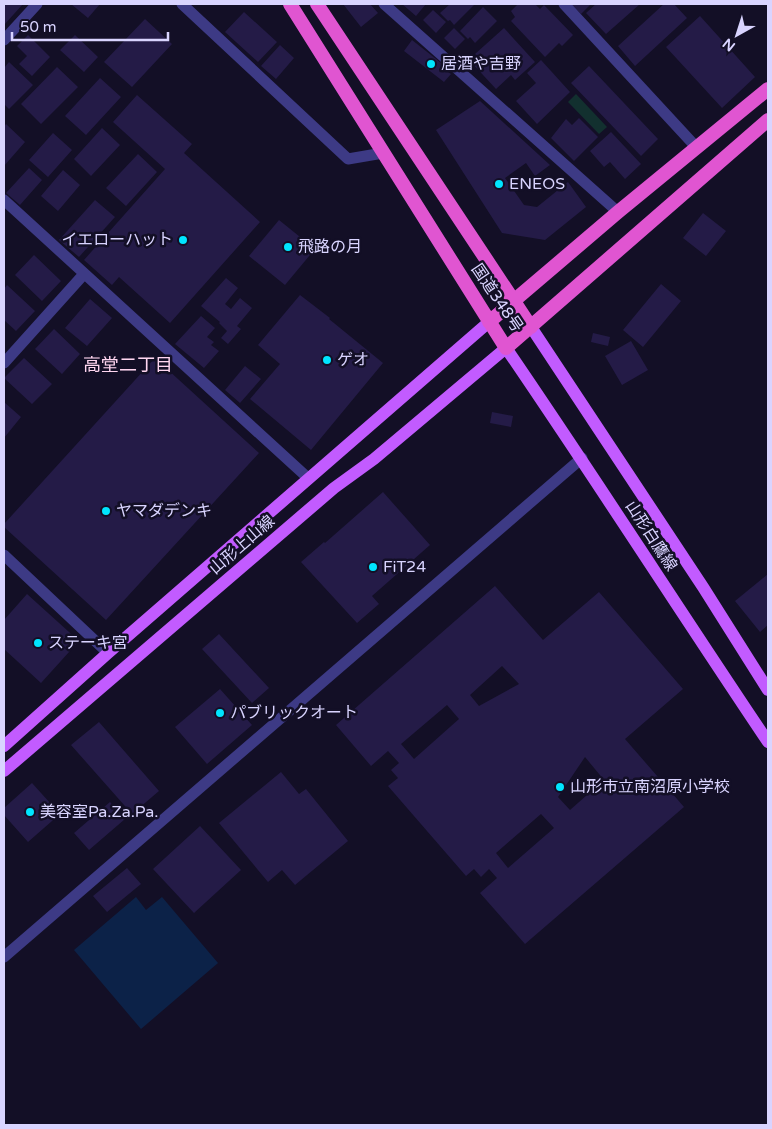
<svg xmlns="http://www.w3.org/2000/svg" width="772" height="1129" font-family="'Varela Round','Noto Sans JP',sans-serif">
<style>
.green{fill:#12302f}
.water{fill:#0c2248}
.building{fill:#241b47;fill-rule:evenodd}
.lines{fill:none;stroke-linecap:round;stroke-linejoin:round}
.service{stroke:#3d3a85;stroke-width:11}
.primary{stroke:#c25bff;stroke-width:12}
.trunk{stroke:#e055d1;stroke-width:14}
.poi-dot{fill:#00e5ff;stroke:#130f26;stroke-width:2}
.labels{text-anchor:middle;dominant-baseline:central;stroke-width:5;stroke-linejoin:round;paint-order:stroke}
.poi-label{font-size:16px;fill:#d9d4ff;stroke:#130f26;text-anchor:start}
.street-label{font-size:16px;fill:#d9d4ff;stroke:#130f26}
.neighbourhood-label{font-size:18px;fill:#ffd6f0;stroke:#130f26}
</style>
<rect width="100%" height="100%" fill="#130f26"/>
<path class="green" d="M576,94L607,127L599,134L568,102Z"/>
<path class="water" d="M136,897L146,910L162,897L218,963L141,1029L74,950Z"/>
<path class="building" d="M4,4H23L4,25Z
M71,4H100L88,18Z
M343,4H370L378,13L361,27Z
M402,4H426L416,16Z
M450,4H475L454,25L450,20L448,21L440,13Z
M518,4H535L540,9L544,5L573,35L562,46L559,43L545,57L511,21L515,17L511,11Z
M571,4H591L581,14Z
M596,4H640L606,34L586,13Z
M664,4H674L687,18L635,66L618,46Z
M483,7L497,21L475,43L470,37L468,39L460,31Z
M433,10L446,22L436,33L423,20Z
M244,12L277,42L258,62L225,32Z
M700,16L755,77L722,108L666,47Z
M145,19L172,44L132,87L104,62Z
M454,28L465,39L455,49L444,38Z
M504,28L535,62L515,80L511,75L496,89L471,62L478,56L475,54Z
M28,35L50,57L32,76L19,64L27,56L17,46Z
M75,35L98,57L84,72L60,50Z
M412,40L450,70L448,72L451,74L444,82L404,51Z
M280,45L294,58L276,79L261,66Z
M541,60L570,92L537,124L516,101L536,83L527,73Z
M9,62L33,85L9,109L4,104V68Z
M589,66L658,139L641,156L571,83Z
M57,67L78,87L41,124L21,104Z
M100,78L121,97L86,135L65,116Z
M137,95L192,144L184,153L260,222L170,323L119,277L112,285L84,260L165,169L113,122Z
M480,101L550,165L535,176L526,163L505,178L524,205L537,207L568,182L586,207L545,240L502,233L436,130Z
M579,118L598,137L574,161L551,138L566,119L572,125Z
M6,124L25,142L4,166V127Z
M102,128L120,145L91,176L74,159Z
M611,132L641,164L625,179L610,162L604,167L590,151Z
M53,133L72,150L48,177L29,160Z
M138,154L157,172L126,206L106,188Z
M29,168L42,180L20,205L6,193Z
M63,170L80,185L58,211L41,196Z
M95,200L115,217L79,257L59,240Z
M703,213L726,231L706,256L683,238Z
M279,220L315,249L285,285L249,256Z
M34,255L61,281L42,301L15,275Z
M226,278L238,288L225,304L231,309L240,298L252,308L237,326L241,329L228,344L221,338L227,331L219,323L220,322L201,306Z
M661,284L681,301L643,347L623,330Z
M7,285L35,311L16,331L4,320V289Z
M300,295L330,318L329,319L383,363L311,450L250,399L280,364L258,345Z
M90,299L112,318L87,346L65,328Z
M201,316L215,328L207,337L214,342L211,345L219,351L204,368L175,344Z
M54,329L80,354L62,374L35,349Z
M593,333L610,337L608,346L591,342Z
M631,341L648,370L622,385L605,356Z
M24,358L52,384L32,404L4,378Z
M155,358L259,453L106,620L4,527V524Z
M245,366L261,379L240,403L225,390Z
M4,402L21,417L4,438Z
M492,412L513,416L511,427L490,423Z
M383,492L430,545L372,596L379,604L357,623L301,562L324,542L325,543Z
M768,574V625L760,632L735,601Z
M495,586L543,640L599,592L683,689L625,739L684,807L525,944L480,893L497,878L489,869L481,877L474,869L466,876L388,786L398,778L391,770L399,763L388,751L371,766L336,725ZM502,666L519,684L479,706L470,695ZM447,705L459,719L414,759L401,744ZM585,757L604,780L570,810L558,797ZM541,814L554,828L508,868L496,853Z
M27,594L79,641L41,683L4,649V620Z
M219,634L269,688L252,703L202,649Z
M220,689L252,725L207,764L175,727Z
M99,722L159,791L132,814L71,745Z
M281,772L299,794L306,789L348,841L295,885L282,870L268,882L219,823Z
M32,783L60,814L28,842L4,815V808Z
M110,802L125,819L89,850L74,833Z
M200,826L241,870L194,913L153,869Z
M127,868L141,884L107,912L93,896Z"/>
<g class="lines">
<path class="service" d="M182,4L348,159L383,153
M384,4L618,212
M564,4L697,148
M4,40L37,4
M4,200L308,478
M4,363L84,274
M4,555L108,653
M4,957L582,458"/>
<path class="primary" d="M531,327L703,587L768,690
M4,746L108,653L489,322
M4,771L334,488L374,459L506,348C595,478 680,611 768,742"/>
<path class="trunk" d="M290,4L506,348L768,120
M317,4L531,327
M489,322L618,212L768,89"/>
</g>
<g class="poi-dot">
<circle cx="431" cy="64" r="5"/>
<circle cx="499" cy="184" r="5"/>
<circle cx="183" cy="240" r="5"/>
<circle cx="288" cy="247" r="5"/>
<circle cx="327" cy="360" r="5"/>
<circle cx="106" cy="511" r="5"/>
<circle cx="373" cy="567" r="5"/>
<circle cx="38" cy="643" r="5"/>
<circle cx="220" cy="713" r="5"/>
<circle cx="560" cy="787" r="5"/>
<circle cx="30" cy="812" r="5"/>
</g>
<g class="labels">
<g class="poi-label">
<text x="441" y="64">居酒や吉野</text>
<text x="509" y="184">ENEOS</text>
<text x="173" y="240" text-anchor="end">イエローハット</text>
<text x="298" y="247">飛路の月</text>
<text x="337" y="360">ゲオ</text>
<text x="116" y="511">ヤマダデンキ</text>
<text x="383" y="567">FiT24</text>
<text x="48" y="643">ステーキ宮</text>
<text x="230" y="713">パブリックオート</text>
<text x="570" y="787">山形市立南沼原小学校</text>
<text x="40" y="812">美容室Pa.Za.Pa.</text>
</g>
<g class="street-label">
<text transform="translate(497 298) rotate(56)">国道348号</text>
<text transform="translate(651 536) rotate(57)">山形白鷹線</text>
<text transform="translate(242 545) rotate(-41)">山形上山線</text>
</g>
<g class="neighbourhood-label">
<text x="128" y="365">高堂二丁目</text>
</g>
</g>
<rect width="772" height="1129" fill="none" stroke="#d9d4ff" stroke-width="10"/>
<g transform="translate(737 35) rotate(219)" stroke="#130f26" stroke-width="4" paint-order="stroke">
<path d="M0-4L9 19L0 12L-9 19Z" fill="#d9d4ff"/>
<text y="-8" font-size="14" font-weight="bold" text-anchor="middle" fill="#d9d4ff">N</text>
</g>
<path d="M12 32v8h156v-8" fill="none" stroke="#d9d4ff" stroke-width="2.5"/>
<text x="20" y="32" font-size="15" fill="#d9d4ff" stroke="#130f26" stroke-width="4" paint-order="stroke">50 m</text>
</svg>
